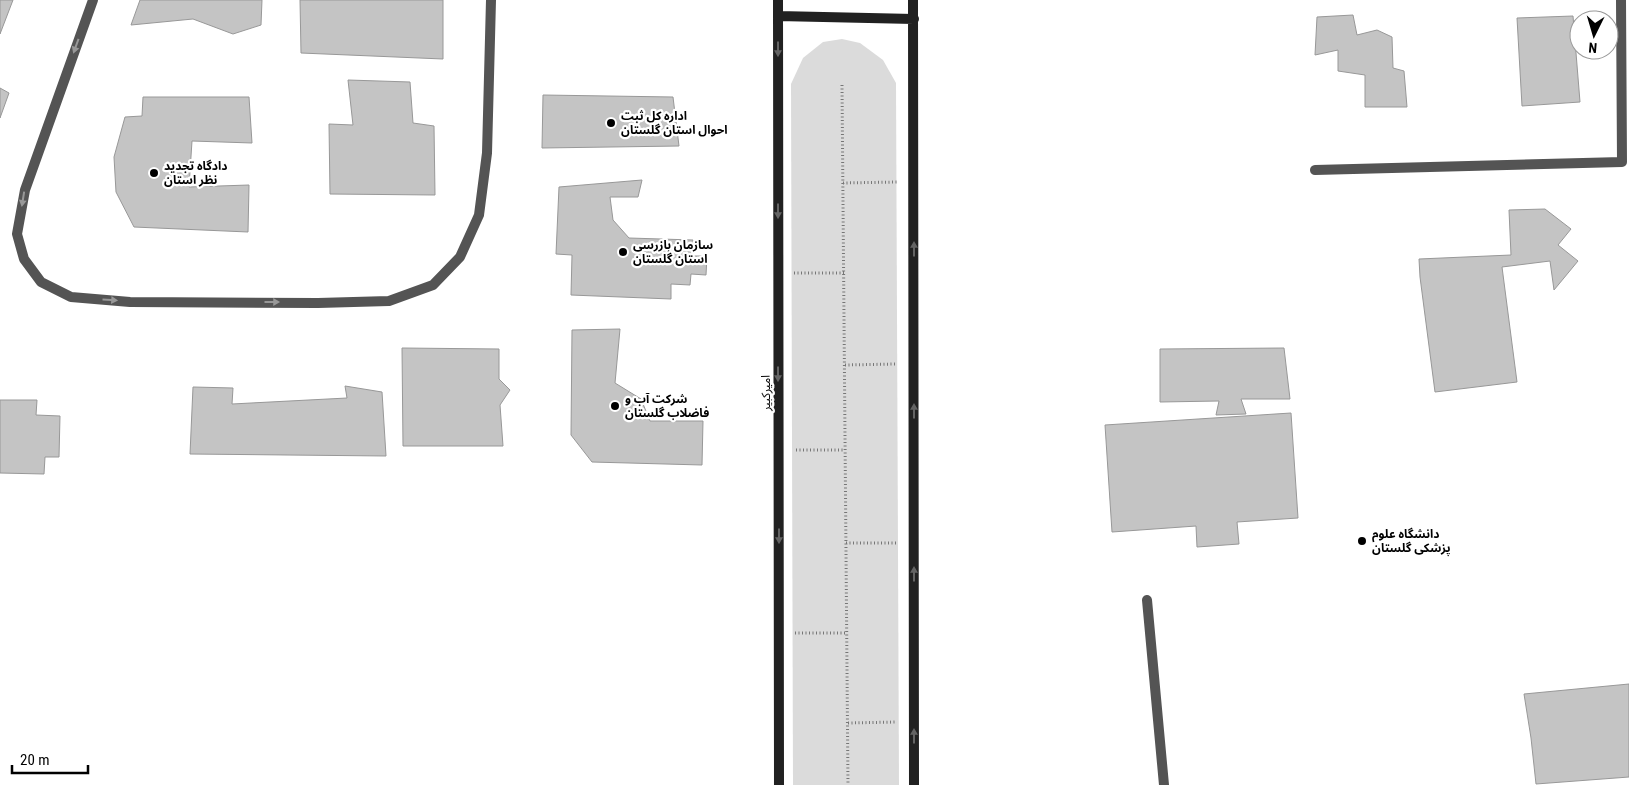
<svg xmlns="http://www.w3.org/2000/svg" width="1629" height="785" font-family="'Roboto Condensed','Noto Sans Arabic',sans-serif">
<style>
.green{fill:#dbdbdb}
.building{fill:#c4c4c4;stroke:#989898}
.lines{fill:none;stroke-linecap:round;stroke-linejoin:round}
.path{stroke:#767676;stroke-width:3;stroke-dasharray:1 2.5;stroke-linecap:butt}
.service{stroke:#545454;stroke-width:10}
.minor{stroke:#545454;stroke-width:10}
.secondary{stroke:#212121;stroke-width:10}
.oneway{fill:#989898}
.oneway2{fill:#646464}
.poi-dot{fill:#000;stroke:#fff;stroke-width:2}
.labels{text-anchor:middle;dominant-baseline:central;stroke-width:4.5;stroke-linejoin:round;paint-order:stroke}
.poi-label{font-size:12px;font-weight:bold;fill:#000;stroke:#fff;text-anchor:start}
.street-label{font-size:12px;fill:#000;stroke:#fff}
</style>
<rect width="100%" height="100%" fill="#fff"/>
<path class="green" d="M842,39L860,43L883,60L896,83L899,785H793L791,84L803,58L823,42Z"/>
<path class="building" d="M0,0H13L0,34Z
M140,0H262L261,25L233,34L193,19L131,25Z
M300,0H443V59L301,53Z
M1353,15L1357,35L1377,30L1392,37L1393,68L1404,71L1407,107H1365V75L1338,71V50L1315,55L1317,17Z
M1573,16L1580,102L1522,106L1517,18Z
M348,80L410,82L413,123L434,126L435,195L330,194L329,124L353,125Z
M0,88L9,93L0,118Z
M543,95L673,97L679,146L542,148Z
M143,97H249L252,143L192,141L189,187L249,185L248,232L134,227L116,192L114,157L125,117L142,116Z
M642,180L638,197H610L613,220L629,238L693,240V256H707L706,275L691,274L690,285L671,284V299L571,295L572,255L556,254L559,187Z
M1545,209L1571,229L1558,245L1578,261L1554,290L1550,261L1502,267L1517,382L1435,392L1420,277L1419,259L1511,255L1509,210Z
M620,329L615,383L641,399L650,421H703L702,465L592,462L571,435L572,330Z
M402,348L499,349V379L510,390L500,405L503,446H403Z
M1284,348L1290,399H1241L1246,414L1216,415L1219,401L1160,402V349Z
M345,386L382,392L386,456L190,454L193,387L233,388L232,404L347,398Z
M0,400H37L36,415L60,416L59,457H45L44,474L0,473Z
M1291,413L1298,518L1237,522L1239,544L1197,547L1196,526L1112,532L1105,425Z
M1629,684V777L1536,784L1531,738L1524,694Z"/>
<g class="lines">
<path class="path" d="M842,85L848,785
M843,183L897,182
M794,273H844
M845,365L896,364
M796,450H845
M846,543H898
M795,633H847
M848,723L897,722"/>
<path class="service" d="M1147,600L1164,785"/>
<path class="minor" d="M93,0L25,190L17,234L24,259L41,282L71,297L130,302L318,303L389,301L433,285L460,257L479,215L487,153L491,0
M1315,170L1622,162L1621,0"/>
<path class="secondary" d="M778,0L779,785
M913,0L914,785
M778,16L914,19"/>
</g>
<defs><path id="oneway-solid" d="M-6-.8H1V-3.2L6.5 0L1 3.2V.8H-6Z" transform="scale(1.25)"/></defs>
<g class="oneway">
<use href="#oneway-solid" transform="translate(76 46) rotate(110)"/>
<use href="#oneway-solid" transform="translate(23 199) rotate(99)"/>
<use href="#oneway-solid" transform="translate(110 300) rotate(4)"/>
<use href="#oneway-solid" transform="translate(272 302)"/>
</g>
<g class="oneway2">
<use href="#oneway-solid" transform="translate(778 49) rotate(90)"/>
<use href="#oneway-solid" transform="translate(778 211) rotate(90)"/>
<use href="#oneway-solid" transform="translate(914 249) rotate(-90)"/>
<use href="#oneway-solid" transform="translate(778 374) rotate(90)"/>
<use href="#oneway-solid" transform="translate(914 411) rotate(-90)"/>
<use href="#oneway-solid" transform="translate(779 536) rotate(90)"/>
<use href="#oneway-solid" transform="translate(914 574) rotate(-90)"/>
<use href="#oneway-solid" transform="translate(914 736) rotate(-90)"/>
</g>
<g class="poi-dot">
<circle cx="611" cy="123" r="5"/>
<circle cx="154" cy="173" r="5"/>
<circle cx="623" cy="252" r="5"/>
<circle cx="615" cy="406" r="5"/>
<circle cx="1362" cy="541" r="5"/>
</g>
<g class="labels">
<g class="poi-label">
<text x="621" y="116">اداره کل ثبت<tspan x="621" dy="14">احوال استان گلستان</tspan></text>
<text x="164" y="166">دادگاه تجدید<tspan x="164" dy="14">نظر استان</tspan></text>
<text x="633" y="245">سازمان بازرسی<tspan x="633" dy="14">استان گلستان</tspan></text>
<text x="625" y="399">شرکت آب و<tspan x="625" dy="14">فاضلاب گلستان</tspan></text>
<text x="1372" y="534">دانشگاه علوم<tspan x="1372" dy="14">پزشکی گلستان</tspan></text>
</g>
<g class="street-label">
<text transform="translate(766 393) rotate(-90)">امیرکبیر</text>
</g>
</g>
<g transform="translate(1594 35) rotate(185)"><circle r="24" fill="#ffffff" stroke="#999999"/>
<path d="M0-4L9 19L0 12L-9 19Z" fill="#000000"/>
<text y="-8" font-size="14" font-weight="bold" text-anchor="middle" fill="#000000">N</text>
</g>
<path d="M12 765v8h76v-8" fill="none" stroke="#000000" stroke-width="2.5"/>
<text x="20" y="765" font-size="15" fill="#000000" stroke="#ffffff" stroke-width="4" paint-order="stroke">20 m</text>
</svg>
